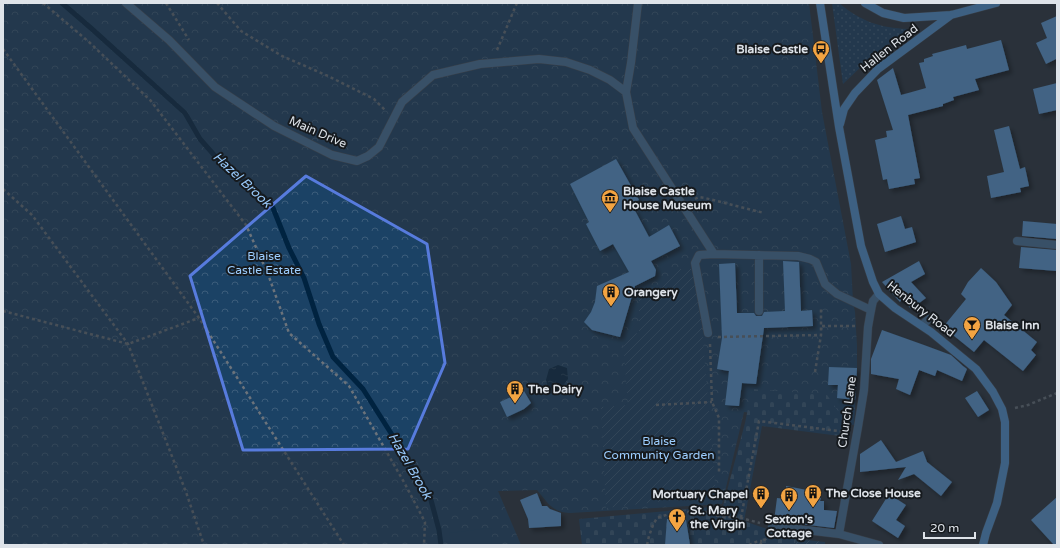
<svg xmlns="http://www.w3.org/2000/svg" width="1060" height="548" font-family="'Varela Round',sans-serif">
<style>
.grass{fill:url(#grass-dots)}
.forest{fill:url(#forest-crowns)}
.cemetery{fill:url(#cemetery-stones)}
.garden{fill:url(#garden-furrows)}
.pitch{fill:#1b4265}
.water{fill:url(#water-ripples)}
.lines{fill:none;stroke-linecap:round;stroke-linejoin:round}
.stream{stroke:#002340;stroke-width:5}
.building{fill:#5e9fdd;filter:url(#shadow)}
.service-casing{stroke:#474e57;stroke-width:9}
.minor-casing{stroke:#474e57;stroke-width:9}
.secondary-casing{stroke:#474e57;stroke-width:9}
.path{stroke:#6c737b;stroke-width:2.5;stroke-dasharray:3 3;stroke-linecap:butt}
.service{stroke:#4b759d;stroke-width:8}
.minor{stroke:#4b759d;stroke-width:8}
.secondary{stroke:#569ada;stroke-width:8}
.marked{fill:none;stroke:#577bdd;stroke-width:3;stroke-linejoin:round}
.labels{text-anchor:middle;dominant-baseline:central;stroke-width:4;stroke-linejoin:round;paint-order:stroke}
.street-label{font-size:12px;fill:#dee3e9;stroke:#161a1e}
.poi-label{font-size:12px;font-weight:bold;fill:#dee3e9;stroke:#161a1e;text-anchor:start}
.park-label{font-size:12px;fill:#9dceff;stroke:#161a1e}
.water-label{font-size:13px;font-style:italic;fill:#97c8f9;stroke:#161a1e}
</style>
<defs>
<pattern id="grass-dots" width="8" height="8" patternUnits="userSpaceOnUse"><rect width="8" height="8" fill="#1b4265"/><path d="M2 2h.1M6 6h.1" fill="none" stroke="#3c5d7b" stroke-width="1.8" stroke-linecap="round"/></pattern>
<pattern id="forest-crowns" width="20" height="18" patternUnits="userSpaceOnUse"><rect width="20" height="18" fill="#1b4265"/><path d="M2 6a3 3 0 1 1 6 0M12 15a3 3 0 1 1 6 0" fill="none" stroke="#3c5d7b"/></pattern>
<pattern id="cemetery-stones" width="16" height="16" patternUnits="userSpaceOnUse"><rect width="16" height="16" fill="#1b4265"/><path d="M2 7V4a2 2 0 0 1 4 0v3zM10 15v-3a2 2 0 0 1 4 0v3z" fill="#3c5d7b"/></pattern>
<pattern id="garden-furrows" width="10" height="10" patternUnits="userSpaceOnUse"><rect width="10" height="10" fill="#1b4265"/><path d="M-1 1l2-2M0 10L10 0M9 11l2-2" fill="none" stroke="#3c5d7b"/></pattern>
<pattern id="water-ripples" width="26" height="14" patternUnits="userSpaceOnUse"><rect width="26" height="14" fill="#002340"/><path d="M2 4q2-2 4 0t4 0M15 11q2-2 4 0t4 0" fill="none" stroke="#25435c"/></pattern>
<filter id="shadow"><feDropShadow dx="3.5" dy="3.5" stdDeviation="2" flood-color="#0009"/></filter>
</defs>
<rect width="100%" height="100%" fill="#2a323b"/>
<path class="grass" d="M832,3H839C860,21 880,28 908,29L866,62L843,84Z"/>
<path class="forest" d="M3,3H809L822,112L851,264L853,302L855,312L857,346V376L854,425L744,412L722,504L570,513C552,512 548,503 537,490L498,491L521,545H3Z"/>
<path class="cemetery" d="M752,389L827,395L849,427L848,437L762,426L744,521L796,539L795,545H582L579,519L723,506L745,423Z"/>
<path class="garden" d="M674,269H697L716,495L606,508L601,407L628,405L623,341C626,334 632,334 639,333V296L674,275Z
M796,539L825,542V545H795Z"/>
<path class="pitch" d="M491,528L492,545H451L449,533Z"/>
<path class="water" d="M558,365L567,368L568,379C561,388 560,391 548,387L546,380L549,369Z"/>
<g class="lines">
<path class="stream" d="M62,3L92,29L185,113L200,139L215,156L258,192L267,200L273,208L289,248L304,278L319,324L333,357L363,389L420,479L431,500L439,530L441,545"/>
</g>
<path class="building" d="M1057,16V61L1056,59L1046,64L1036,43L1047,38L1041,23Z
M1001,40L1009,70L975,79L979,90L953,97L954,100L943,104V106L908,115L920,178L914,179L915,184L889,189L887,179L883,180L875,140L887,137L886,131L893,130L877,80L893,68L901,95L926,88L919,63L924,62V59L933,56L932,54L966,45L967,49Z
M1057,83V110L1039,114L1033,89Z
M1009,126L1020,169L1025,167L1029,186L1020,188L1021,192L991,198L987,176L1004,172L994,130Z
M616,159L639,200L631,203L649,237L669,225L680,246L651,261L656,270L655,276L635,286L620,337L592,330L584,322L591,312L595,302L597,286L629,272L613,244L600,251L586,224L589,222L570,184Z
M901,216L905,229L912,227L916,242L885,252L877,224Z
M1023,221L1057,224V239L1022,236Z
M1021,247L1057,250V271L1019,268Z
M783,261L799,262L801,311L812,310L813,326L764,328L756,384L742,383L739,406L725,405L729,371L717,369L722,338L719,264L735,263L737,313H754L756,316H762L764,312L785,311Z
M919,261L925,274L911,282L926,298L911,309L902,299L900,302L882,282Z
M981,268L996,282L1012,305L1004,315L1037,342L1031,350L1036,355L1023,371L984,340L974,352L943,327L966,299L961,294L968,282Z
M882,330L924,345L951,355L963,366L967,369L962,381L937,370L935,376L919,370L910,395L896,389L899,379L871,374V359Z
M829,367L857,368L855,400L837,398L838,385H828Z
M524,391L531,403L524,409L507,417L500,402Z
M977,391L989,410L978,417L965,398Z
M881,440L896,462L923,451L927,462L952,482L941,496L914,474L898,480L906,467L860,472V454Z
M786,486L807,490L806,496L821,498L820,501H824V510L837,511L834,528L774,521L777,498L786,499Z
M537,493L542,506H547L550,509L561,513V526L529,528L528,519L520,500Z
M889,494L906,505L896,520L905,526L898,538L872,521Z
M1057,497V545H1054L1031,520Z
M667,519L686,520L690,545H665Z"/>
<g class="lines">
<defs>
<path id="service" d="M126,3L169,40L215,87L274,126L332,155L357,161L368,156L379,147L402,102L433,75L480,64L539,59L566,62L590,70L610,80L626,92L633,128L714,254
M626,92L631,63L638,3
M1017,241L1057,245
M759,255V311
M922,325L929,319
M708,333L695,263L699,255L714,254L798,256L810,259L816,262L825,284L837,294L871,310"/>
<path id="minor" d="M772,526L839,534L879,545
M839,534L858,427L864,390L868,327L871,310L873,301L879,294"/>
<path id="secondary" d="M820,3L839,127L861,246L873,282L879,294L895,308L931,332L976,369L993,392L1002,409L1005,422V463L997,503L986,533L983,545
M865,3L883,13L904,18L951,15L996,3
M840,124L844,109L855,93L878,69L951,15"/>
</defs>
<use href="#service" class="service-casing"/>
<use href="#minor" class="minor-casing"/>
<use href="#secondary" class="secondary-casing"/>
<path class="path" d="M43,3L89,42L151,101L246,225L268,274L289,333L349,386L405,484L425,522L424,545
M166,3L189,40
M217,3L241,31L282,56L328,76L374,99L385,110
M3,49L199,318L344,545
M497,50L517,3
M3,189L32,215L128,344L186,492L204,545
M695,199L699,197L705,198L764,213
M3,311L128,344L199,318
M822,326H856
M718,337L821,335
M710,344L712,402L719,418V474
M815,372L821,335V309
M656,405L712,402
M1015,408L1028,405L1057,393
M741,518L759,421L846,432
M647,545L649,536L653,525L657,518L672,513L686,512H709L718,516L741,518L760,523
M749,545L758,541H762
M760,545L762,541L766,539L767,537"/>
<use href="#service" class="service"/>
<use href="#minor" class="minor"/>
<use href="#secondary" class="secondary"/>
</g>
<path d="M0 0H1060V548H0ZM306,176L427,244L445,363L408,449L243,450L190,276Z" fill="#2a323b" fill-opacity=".55" fill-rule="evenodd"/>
<path class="marked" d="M306,176L427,244L445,363L408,449L243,450L190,276Z"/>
<defs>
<symbol id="bus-pin" viewBox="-11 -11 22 30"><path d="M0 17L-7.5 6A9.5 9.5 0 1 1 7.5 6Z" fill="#f3a442" stroke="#161a1e"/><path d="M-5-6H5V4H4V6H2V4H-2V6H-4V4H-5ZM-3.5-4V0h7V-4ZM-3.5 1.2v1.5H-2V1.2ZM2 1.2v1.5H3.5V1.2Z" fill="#111"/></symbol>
<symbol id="museum-pin" viewBox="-11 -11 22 30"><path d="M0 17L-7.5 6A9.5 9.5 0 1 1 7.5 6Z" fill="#f3a442" stroke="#161a1e"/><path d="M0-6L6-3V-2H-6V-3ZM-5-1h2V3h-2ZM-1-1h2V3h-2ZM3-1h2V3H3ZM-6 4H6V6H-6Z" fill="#111"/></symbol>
<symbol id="building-pin" viewBox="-11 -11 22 30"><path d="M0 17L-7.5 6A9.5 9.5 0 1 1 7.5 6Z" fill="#f3a442" stroke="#161a1e"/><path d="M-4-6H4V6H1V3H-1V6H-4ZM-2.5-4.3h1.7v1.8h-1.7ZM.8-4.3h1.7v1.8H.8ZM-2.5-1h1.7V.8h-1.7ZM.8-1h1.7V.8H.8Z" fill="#111"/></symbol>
<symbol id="bar-pin" viewBox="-11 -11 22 30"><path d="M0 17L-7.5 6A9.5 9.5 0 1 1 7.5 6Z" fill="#f3a442" stroke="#161a1e"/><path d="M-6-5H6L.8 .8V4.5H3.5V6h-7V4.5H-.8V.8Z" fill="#111"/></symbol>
<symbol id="church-pin" viewBox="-11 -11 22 30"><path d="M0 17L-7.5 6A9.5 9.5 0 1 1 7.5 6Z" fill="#f3a442" stroke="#161a1e"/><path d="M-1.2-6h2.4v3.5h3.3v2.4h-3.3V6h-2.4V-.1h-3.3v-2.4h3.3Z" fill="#111"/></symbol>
</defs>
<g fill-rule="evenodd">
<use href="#bus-pin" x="811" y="39" width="20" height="27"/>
<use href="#museum-pin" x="600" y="188" width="20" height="27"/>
<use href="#building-pin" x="601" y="282" width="20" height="27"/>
<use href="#bar-pin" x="962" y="315" width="20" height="27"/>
<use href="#building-pin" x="505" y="379" width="20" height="27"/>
<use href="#building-pin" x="803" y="483" width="20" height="27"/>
<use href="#building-pin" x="751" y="484" width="20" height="27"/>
<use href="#building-pin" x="779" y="486" width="20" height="27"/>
<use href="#church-pin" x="667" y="507" width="20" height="27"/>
</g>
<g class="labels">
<g class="street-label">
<text transform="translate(889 48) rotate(-38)">Hallen Road</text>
<text transform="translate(318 132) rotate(24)">Main Drive</text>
<text transform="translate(921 309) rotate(38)">Henbury Road</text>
<text transform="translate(847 412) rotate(-82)">Church Lane</text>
</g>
<g class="poi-label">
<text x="808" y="49" text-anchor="end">Blaise Castle</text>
<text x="623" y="191">Blaise Castle<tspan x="623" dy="14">House Museum</tspan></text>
<text x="624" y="292">Orangery</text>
<text x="985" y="325">Blaise Inn</text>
<text x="528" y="389">The Dairy</text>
<text x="826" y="493">The Close House</text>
<text x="748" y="494" text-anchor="end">Mortuary Chapel</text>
<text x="690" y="510">St. Mary<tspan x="690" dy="14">the Virgin</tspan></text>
<text x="789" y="519" text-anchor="middle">Sexton's<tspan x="789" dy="14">Cottage</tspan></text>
</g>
<g class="park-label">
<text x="264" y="256">Blaise<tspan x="264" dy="14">Castle Estate</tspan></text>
<text x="659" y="441">Blaise<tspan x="659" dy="14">Community Garden</tspan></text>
</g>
<g class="water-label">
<text transform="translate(242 180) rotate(43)">Hazel Brook</text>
<text transform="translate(410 466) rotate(60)">Hazel Brook</text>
</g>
</g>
<rect width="1060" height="548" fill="none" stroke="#dee3e9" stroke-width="8"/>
<path d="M924 532v6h51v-6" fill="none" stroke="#dee3e9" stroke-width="2"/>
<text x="930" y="532" font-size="12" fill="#dee3e9" stroke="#161a1e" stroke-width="3" paint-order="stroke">20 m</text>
</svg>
